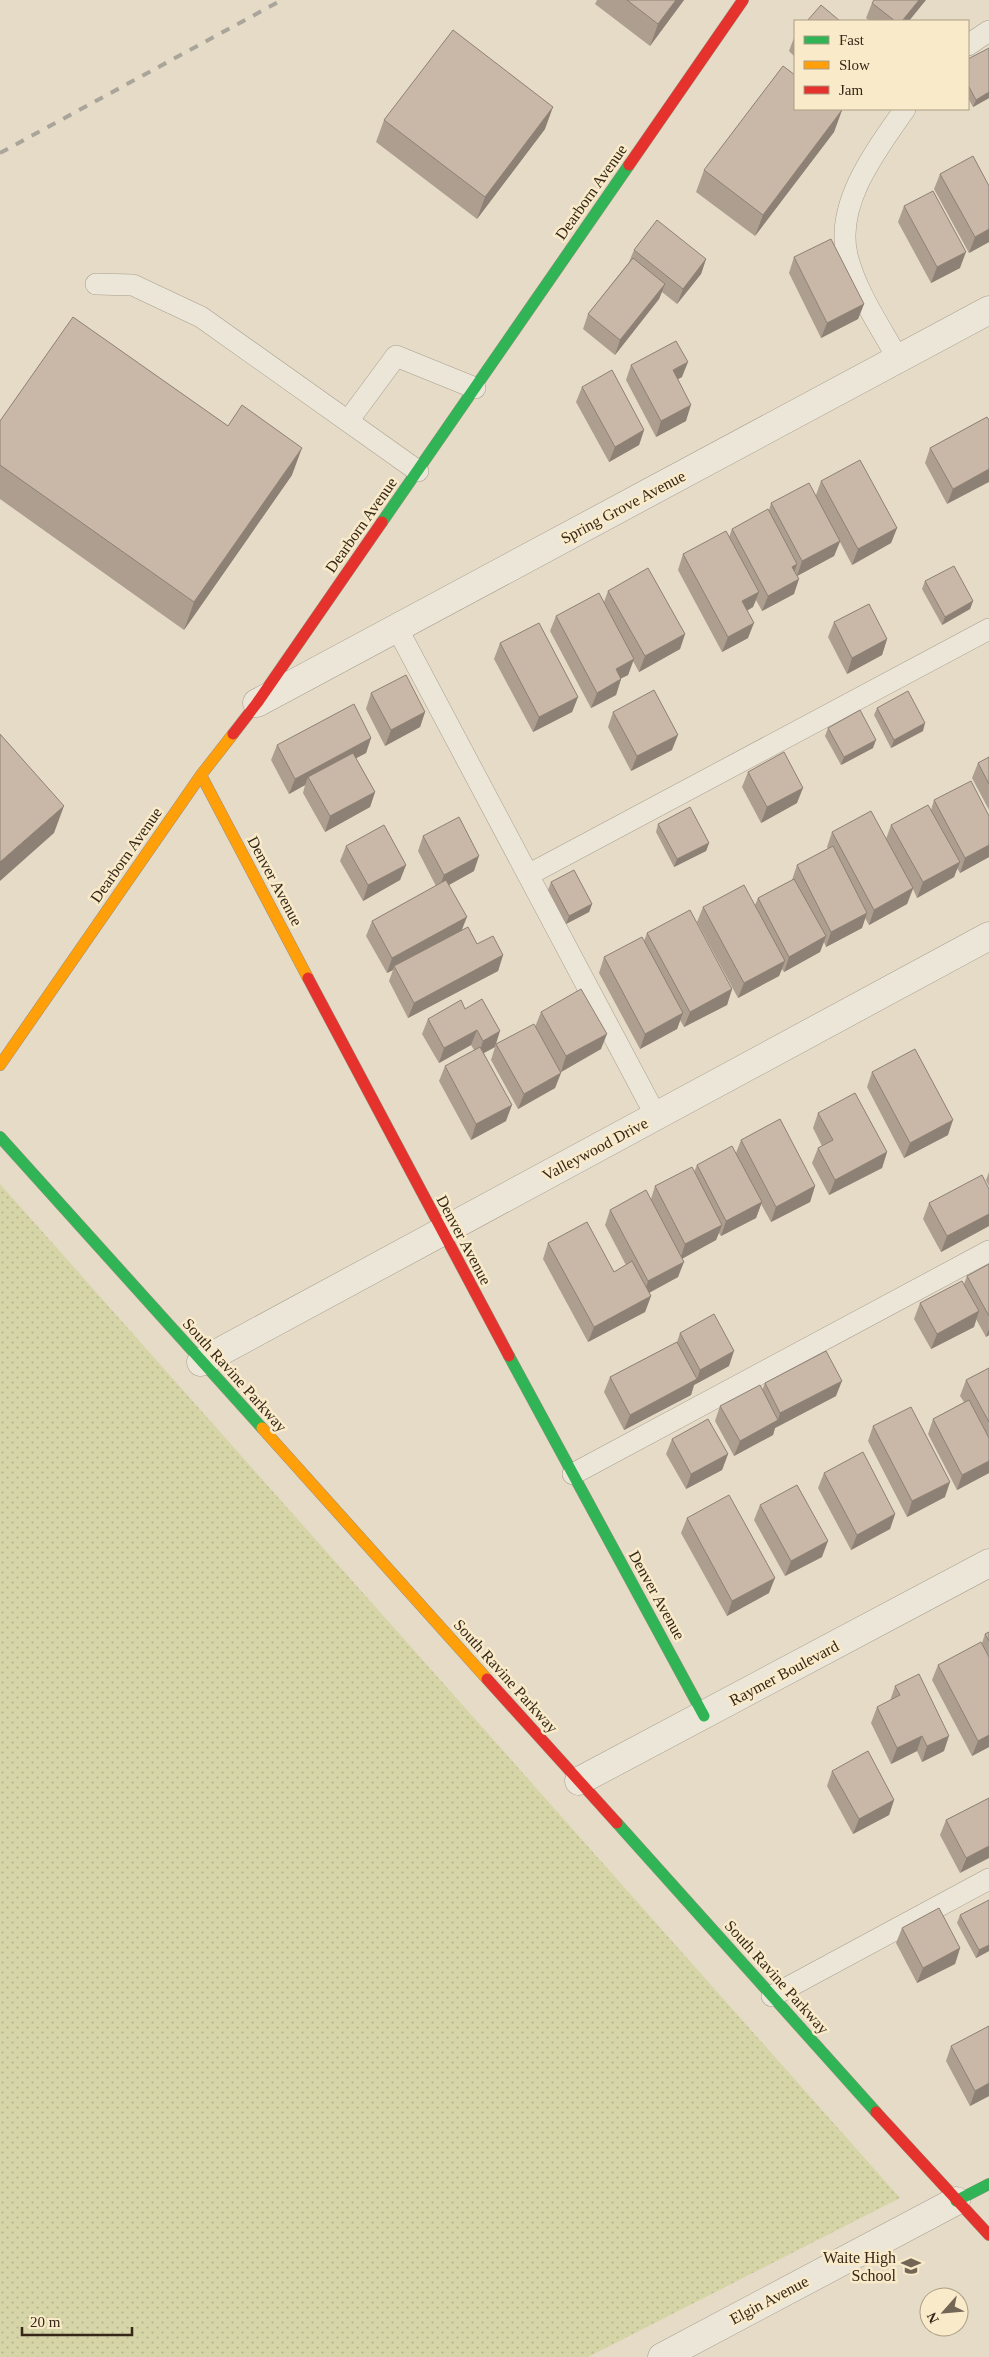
<svg xmlns="http://www.w3.org/2000/svg" width="989" height="2357" font-family="'Times New Roman',serif">
<style>
.green{fill:url(#green-dots)}
.lines{fill:none;stroke-linecap:round;stroke-linejoin:round}
.lane-casing{stroke:#a89f90;stroke-width:22}
.street-casing{stroke:#a89f90;stroke-width:29}
.fast-casing{stroke:#998f80;stroke-width:12}
.slow-casing{stroke:#998f80;stroke-width:12}
.jam-casing{stroke:#998f80;stroke-width:12}
.lane{stroke:#ece6d9;stroke-width:21}
.street{stroke:#ece6d9;stroke-width:28}
.fast{stroke:#30b455;stroke-width:11}
.slow{stroke:#ff9f0a;stroke-width:11}
.jam{stroke:#e5322d;stroke-width:11}
.rail{stroke:#aaa59a;stroke-width:4;stroke-dasharray:9 9;stroke-linecap:butt}
.wall{fill:#ad9e90}
.shaded-wall{fill:#8d8175}
.building{fill:#c9b8a7;stroke:#8d8175}
.labels{text-anchor:middle;dominant-baseline:central;stroke-width:5;stroke-linejoin:round;paint-order:stroke}
.street-label{font-size:16px;fill:#372719;stroke:#f9ebc9}
.poi-label{font-size:16px;fill:#372719;stroke:#f9ebc9;text-anchor:end}
</style>
<defs>
<pattern id="green-dots" width="8" height="8" patternUnits="userSpaceOnUse" patternTransform="scale(1.25)"><rect width="8" height="8" fill="#d6d5a7"/><path d="M2 2h.1M6 6h.1" fill="none" stroke="#b8b78f" stroke-width="1.8" stroke-linecap="round"/></pattern>
</defs>
<rect width="100%" height="100%" fill="#e5dbc6"/>
<path class="green" d="M0,1184L900,2198L588,2357H0Z"/>
<g class="lines">
<defs>
<path id="lane" d="M968,45L989,31
M96,284L133,285L201,317L418,471
M898,359C880,326 856,292 847,255C835,203 877,149 905,109
M348,421L396,356L475,388
M397,628L656,1116
M528,875L989,629
M573,1474L989,1251
M772,1996L989,1879"/>
<path id="street" d="M257,703L989,310
M201,1362L989,936
M579,1781L989,1563
M662,2357L956,2201"/>
<path id="fast" d="M382,522L629,165
M0,1137L262,1428
M509,1356L704,1716
M617,1823L876,2112
M956,2201L989,2184"/>
<path id="slow" d="M201,775L308,978
M0,1065L201,775L233,734
M262,1428L487,1679"/>
<path id="jam" d="M629,165L743,0
M233,734L257,703L382,522
M308,978L509,1356
M487,1679L617,1823
M876,2112L989,2235"/>
</defs>
<use href="#lane" class="lane-casing"/>
<use href="#street" class="street-casing"/>
<use href="#fast" class="fast-casing"/>
<use href="#slow" class="slow-casing"/>
<use href="#jam" class="jam-casing"/>
<use href="#lane" class="lane"/>
<use href="#street" class="street"/>
<use href="#fast" class="fast"/>
<use href="#slow" class="slow"/>
<use href="#jam" class="jam"/>
<path class="rail" d="M0,153L282,0"/>
</g>
<path class="wall" d="M597,0H684L650,46L595,4Z
M872,3L909,21H870L866,18Z
M795,35V57L789,51Z
M968,59L989,98L973,107L968,98Z
M842,110L834,132L755,236L696,192L704,170Z
M384,120L545,129L477,219L376,142Z
M940,174L989,242L969,253L934,189Z
M904,206L960,268L931,283L898,222Z
M634,250L706,259L701,274L677,304L662,292L659,299L615,355L583,329L588,314L629,262Z
M794,257L864,304L858,319L821,338L789,273Z
M631,365L682,377L678,379L686,421L656,437L626,380Z
M582,387L644,430L639,445L609,462L576,402Z
M987,417L947,504L925,463L930,448Z
M0,421L292,475L184,630L0,499Z
M821,481L897,528L891,543L852,565L840,542L834,556L797,576L794,594L762,611L756,600L753,607L747,611L748,638L722,652L678,570L683,554L729,537L732,529L769,510L771,503L816,495Z
M925,581L973,601L970,609L942,625L922,589Z
M608,591L685,634L680,649L639,672L633,661L628,675L621,678V679L616,695L591,708L550,631L556,616L604,602Z
M834,622L887,639L882,655L847,674L828,637Z
M500,643L578,697L572,712L533,732L494,659Z
M371,693L425,712L420,727L385,746L366,709Z
M877,708L923,731L891,748L874,715Z
M613,712L672,750L631,771L608,727Z
M828,728L873,748L841,765L825,736Z
M371,738L366,753L356,758L375,792L370,807L325,832L303,793L305,785L289,794L271,760L277,745Z
M989,757V810L972,778L978,763Z
M748,772L797,803L761,823L742,787Z
M934,800L989,816V857L960,873L957,868L954,877L917,898L913,889L907,904L869,925L865,918L862,928L826,947L824,942L820,952L784,972L782,969L779,976L738,998L697,922L703,907L755,905L758,898L792,880L797,865L828,849L827,847L832,832L886,839L891,825L931,810Z
M658,824L709,843L706,851L674,867L656,832Z
M423,836L474,871L449,885L462,930L477,944L503,955L498,971L408,1018L389,981L393,970L387,973L366,936L372,921L436,886L418,851Z
M346,846L406,865L400,880L363,901L340,861Z
M551,882L592,904L589,912L566,924L548,890Z
M647,933L732,989L727,1005L684,1027L680,1020L677,1029L640,1049L599,973L604,957L644,941Z
M465,1009L495,1047L484,1053L506,1121L471,1140L439,1081L445,1066L474,1050L471,1045L439,1063L422,1034L428,1019Z
M541,1012L601,1049L561,1072L555,1088L518,1109L491,1060L496,1044L535,1027Z
M872,1072L948,1135L904,1158L867,1087Z
M818,1113L887,1152L882,1168L829,1195L812,1163L818,1148L822,1146L813,1128Z
M741,1140L815,1186L810,1202L771,1222L761,1204L756,1218L721,1236L719,1233L716,1240L682,1258L678,1277L649,1293L651,1296L645,1312L588,1342L543,1259L548,1243L614,1272L626,1265L605,1225L610,1210L651,1199L655,1186L694,1172L697,1165L736,1153Z
M989,1172V1186L986,1180Z
M989,1189V1226L941,1252L923,1219L929,1203Z
M989,1264V1335L986,1337L976,1319L974,1327L931,1349L914,1319L920,1303L964,1284L967,1276Z
M680,1333L729,1366L694,1385L691,1395L624,1430L604,1392L610,1377L677,1342Z
M989,1368V1473L957,1490L928,1434L933,1419L964,1402L960,1396L966,1380Z
M765,1383L836,1396L775,1428L773,1435L734,1456L715,1421L720,1406L762,1390Z
M873,1426L945,1497L907,1517L868,1441Z
M672,1439L728,1454L722,1470L686,1489L666,1454Z
M824,1473L895,1514L890,1529L851,1550L818,1488Z
M760,1505L822,1557L785,1576L754,1520Z
M687,1518L769,1593L727,1616L681,1533Z
M989,1632V1747L972,1756L932,1680L938,1665L982,1643L985,1634Z
M895,1686L944,1751L922,1762L917,1751L891,1764L871,1723L877,1707L890,1701Z
M832,1771L894,1800L889,1815L853,1834L827,1786Z
M989,1798L960,1873L940,1835L946,1820Z
M989,1900V1951L976,1958L957,1923L960,1915Z
M902,1928L960,1948L955,1964L917,1983L896,1943Z
M951,2046L989,2096L970,2106L946,2061Z"/>
<path class="shaded-wall" d="M676,0H684L650,46L658,24Z
M919,0H926L909,21H902Z
M989,92V98L973,107L976,100Z
M553,107L545,129L477,219L485,197Z
M842,110L834,132L755,236L763,215Z
M989,229V242L969,253L975,237Z
M966,252L960,268L931,283L937,267Z
M706,259L701,274L677,304L683,289Z
M665,284L659,299L615,355L620,340Z
M864,304L858,319L821,338L827,323Z
M688,362L682,377L667,385L673,370Z
M691,405L686,421L656,437L661,421Z
M644,430L639,445L609,462L615,447Z
M302,448L292,475L184,630L194,602Z
M989,469V482L947,504L953,489Z
M897,528L891,543L852,565L858,549Z
M840,541L834,556L797,576L802,561Z
M797,564L792,579V567Z
M799,579L794,594L762,611L768,596Z
M759,592L753,607L736,616L742,601Z
M973,601L970,609L942,625L945,617Z
M754,623L748,638L722,652L728,637Z
M685,634L680,649L639,672L645,656Z
M887,639L882,655L847,674L852,658Z
M634,659L628,675L610,684L616,669Z
M621,679L616,695L591,708L597,693Z
M578,697L572,712L533,732L539,717Z
M425,712L420,727L385,746L391,730Z
M925,723L923,731L891,748L894,740Z
M678,735L672,750L631,771L637,756Z
M371,738L366,753L311,782L308,777L305,785L289,794L295,779Z
M876,740L873,748L841,765L844,757Z
M803,788L797,803L761,823L767,807Z
M375,792L370,807L325,832L330,816Z
M64,806L54,833L0,881V862Z
M709,843L706,851L674,867L677,859Z
M989,845V857L960,873L965,858Z
M479,856L474,871L438,891L444,875Z
M960,862L954,877L917,898L923,882Z
M406,865L400,880L363,901L368,885Z
M913,888L907,904L869,925L874,910Z
M592,904L589,912L566,924L569,916Z
M867,913L862,928L826,947L831,932Z
M467,917L461,932L394,966L393,970L387,973L392,958Z
M826,936L820,952L784,972L789,957Z
M503,955L498,971L408,1018L414,1003Z
M785,961L779,976L738,998L744,983Z
M732,989L727,1005L684,1027L690,1012Z
M683,1013L677,1029L640,1049L645,1034Z
M477,1030L471,1045L439,1063L444,1048Z
M500,1031L495,1047L478,1056L483,1041Z
M607,1034L601,1049L561,1072L566,1056Z
M561,1073L555,1088L518,1109L524,1094Z
M512,1105L506,1121L471,1140L476,1124Z
M953,1120L948,1135L904,1158L910,1143Z
M887,1152L882,1168L829,1195L835,1180Z
M815,1186L810,1202L771,1222L776,1207Z
M762,1202L756,1218L721,1236L726,1221Z
M989,1214V1226L941,1252L947,1236Z
M722,1225L716,1240L680,1260L685,1244Z
M684,1262L678,1277L643,1296L648,1281Z
M651,1296L645,1312L588,1342L594,1327Z
M979,1311L974,1327L931,1349L937,1334Z
M989,1329V1335L986,1337Z
M734,1351L729,1366L694,1385L691,1395L624,1430L630,1415L697,1379L700,1370Z
M842,1381L836,1396L775,1428L773,1435L734,1456L740,1441L778,1420L780,1413Z
M728,1454L722,1470L686,1489L691,1474Z
M989,1461V1473L957,1490L962,1475Z
M950,1482L945,1497L907,1517L912,1501Z
M895,1514L890,1529L851,1550L857,1535Z
M828,1541L822,1557L785,1576L791,1561Z
M775,1578L769,1593L727,1616L732,1601Z
M989,1735V1747L972,1756L978,1741Z
M922,1736L917,1751L891,1764L897,1748Z
M949,1736L944,1751L922,1762L927,1746Z
M894,1800L889,1815L853,1834L859,1819Z
M989,1846V1858L960,1873L966,1858Z
M989,1945V1951L976,1958L979,1950Z
M960,1948L955,1964L917,1983L923,1968Z
M989,2083V2096L970,2106L975,2091Z"/>
<path class="building" d="M627,0H676L658,24Z
M874,0H919L902,21H895L872,3Z
M821,5L840,21H807Z
M453,30L553,107L485,197L384,120Z
M989,48V92L976,100L968,85V59Z
M783,66L795,75V109H840L842,110L763,215L704,170Z
M973,156L989,186V229L975,237L940,174Z
M933,191L966,252L937,267L904,206Z
M657,220L706,259L683,289L634,250Z
M831,239L864,304L827,323L794,257Z
M633,258L665,284L620,340L588,314Z
M73,317L228,426L242,405L302,448L194,602L0,465V421Z
M676,341L688,362L673,370L691,405L661,421L631,365Z
M612,370L644,430L615,447L582,387Z
M987,417L989,420V469L953,489L930,448Z
M860,460L897,528L858,549L821,481Z
M809,483L840,541L802,561L771,503Z
M768,509L797,564L792,567L799,579L768,596L732,529Z
M726,531L759,592L742,601L754,623L728,637L683,554Z
M954,566L973,601L945,617L925,581Z
M648,568L685,634L645,656L608,591Z
M599,593L634,659L616,669L621,679L597,693L556,616Z
M869,604L887,639L852,658L834,622Z
M539,623L578,697L539,717L500,643Z
M406,675L425,712L391,730L371,693Z
M654,690L678,735L637,756L613,712Z
M908,691L925,723L894,740L877,708Z
M354,704L371,738L295,779L277,745Z
M860,710L876,740L844,757L828,728Z
M0,734L64,806L0,862Z
M784,752L803,788L767,807L748,772Z
M353,753L375,792L330,816L308,777Z
M989,757V784L978,763Z
M971,781L989,816V845L965,858L934,800Z
M928,805L960,862L923,882L891,825Z
M690,807L709,843L677,859L658,824Z
M871,811L913,888L874,910L832,832Z
M459,817L479,856L444,875L423,836Z
M384,825L406,865L368,885L346,846Z
M833,846L867,913L831,932L797,865Z
M574,870L592,904L569,916L551,882Z
M794,879L826,936L789,957L758,898Z
M446,880L467,917L392,958L372,921Z
M744,885L785,961L744,983L703,907Z
M690,910L732,989L690,1012L647,933Z
M468,927L477,944L493,936L503,955L414,1003L394,966Z
M642,937L683,1013L645,1034L604,957Z
M581,989L607,1034L566,1056L541,1012Z
M482,999L500,1031L483,1041L477,1030L444,1048L428,1019L461,1000L465,1009Z
M534,1024L561,1073L524,1094L496,1044Z
M480,1047L512,1105L476,1124L445,1066Z
M915,1049L953,1120L910,1143L872,1072Z
M855,1093L887,1152L835,1180L818,1148L833,1140L818,1113Z
M780,1119L815,1186L776,1207L741,1140Z
M732,1146L762,1202L726,1221L697,1165Z
M692,1167L722,1225L685,1244L655,1186Z
M982,1175L989,1189V1214L947,1236L929,1203Z
M646,1190L684,1262L648,1281L610,1210Z
M587,1222L614,1272L632,1261L651,1296L594,1327L548,1243Z
M989,1264V1316L967,1276Z
M962,1281L979,1311L937,1334L920,1303Z
M714,1314L734,1351L700,1370L680,1333Z
M677,1342L697,1379L630,1415L610,1377Z
M826,1351L842,1381L780,1413L765,1383Z
M989,1368V1422L966,1380Z
M760,1385L778,1420L740,1441L720,1406Z
M969,1400L989,1438V1461L962,1475L933,1419Z
M911,1407L950,1482L912,1501L873,1426Z
M708,1419L728,1454L691,1474L672,1439Z
M863,1452L895,1514L857,1535L824,1473Z
M797,1485L828,1541L791,1561L760,1505Z
M729,1495L775,1578L732,1601L687,1518Z
M989,1632V1641L985,1634Z
M981,1642L989,1657V1735L978,1741L938,1665Z
M919,1674L949,1736L927,1746L922,1736L897,1748L877,1707L900,1695L895,1686Z
M868,1751L894,1800L859,1819L832,1771Z
M989,1798V1846L966,1858L946,1820Z
M989,1900V1945L979,1950L960,1915Z
M939,1908L960,1948L923,1968L902,1928Z
M989,2026V2083L975,2091L951,2046Z"/>
<defs>
<symbol id="school-bare" viewBox="-9 -9 18 18"><path d="M0-5L7-2L0 1L-7-2ZM-4 1L0 2.5L4 1V4Q0 6-4 4Z" fill="#746656" stroke="#f9ebc9" stroke-width="2.5" paint-order="stroke"/></symbol>
</defs>
<g fill-rule="evenodd">
<use href="#school-bare" x="897" y="2252" width="28" height="28"/>
</g>
<g class="labels">
<g class="street-label">
<text transform="translate(591 192) rotate(-55)">Dearborn Avenue</text>
<text transform="translate(623 507) rotate(-28)">Spring Grove Avenue</text>
<text transform="translate(361 525) rotate(-55)">Dearborn Avenue</text>
<text transform="translate(126 855) rotate(-55)">Dearborn Avenue</text>
<text transform="translate(275 881) rotate(62)">Denver Avenue</text>
<text transform="translate(595 1149) rotate(-28)">Valleywood Drive</text>
<text transform="translate(464 1240) rotate(62)">Denver Avenue</text>
<text transform="translate(235 1375) rotate(48)">South Ravine Parkway</text>
<text transform="translate(657 1595) rotate(61)">Denver Avenue</text>
<text transform="translate(784 1673) rotate(-28)">Raymer Boulevard</text>
<text transform="translate(506 1676) rotate(48)">South Ravine Parkway</text>
<text transform="translate(777 1977) rotate(48)">South Ravine Parkway</text>
<text transform="translate(769 2300) rotate(-28)">Elgin Avenue</text>
</g>
<g class="poi-label">
<text x="896" y="2257">Waite High<tspan x="896" dy="18">School</tspan></text>
</g>
</g>
<rect x="794" y="20" width="175" height="90" fill="#f9ebc9" stroke="#ab9d83"/>
<rect x="804" y="36" width="25" height="8" fill="#30b455" stroke="#ab9d83"/>
<text x="839" y="45" font-size="15" fill="#372719">Fast</text>
<rect x="804" y="61" width="25" height="8" fill="#ff9f0a" stroke="#ab9d83"/>
<text x="839" y="70" font-size="15" fill="#372719">Slow</text>
<rect x="804" y="86" width="25" height="8" fill="#e5322d" stroke="#ab9d83"/>
<text x="839" y="95" font-size="15" fill="#372719">Jam</text>
<g transform="translate(944 2312) rotate(243)"><circle r="24" fill="#f9ebc9" stroke="#ab9d83"/>
<path d="M0-4L9 19L0 12L-9 19Z" fill="#746656"/>
<text y="-8" font-size="14" font-weight="bold" text-anchor="middle" fill="#372719">N</text>
</g>
<path d="M22 2327v8h110v-8" fill="none" stroke="#372719" stroke-width="2.5"/>
<text x="30" y="2327" font-size="15" fill="#372719" stroke="#f9ebc9" stroke-width="4" paint-order="stroke">20 m</text>
</svg>
